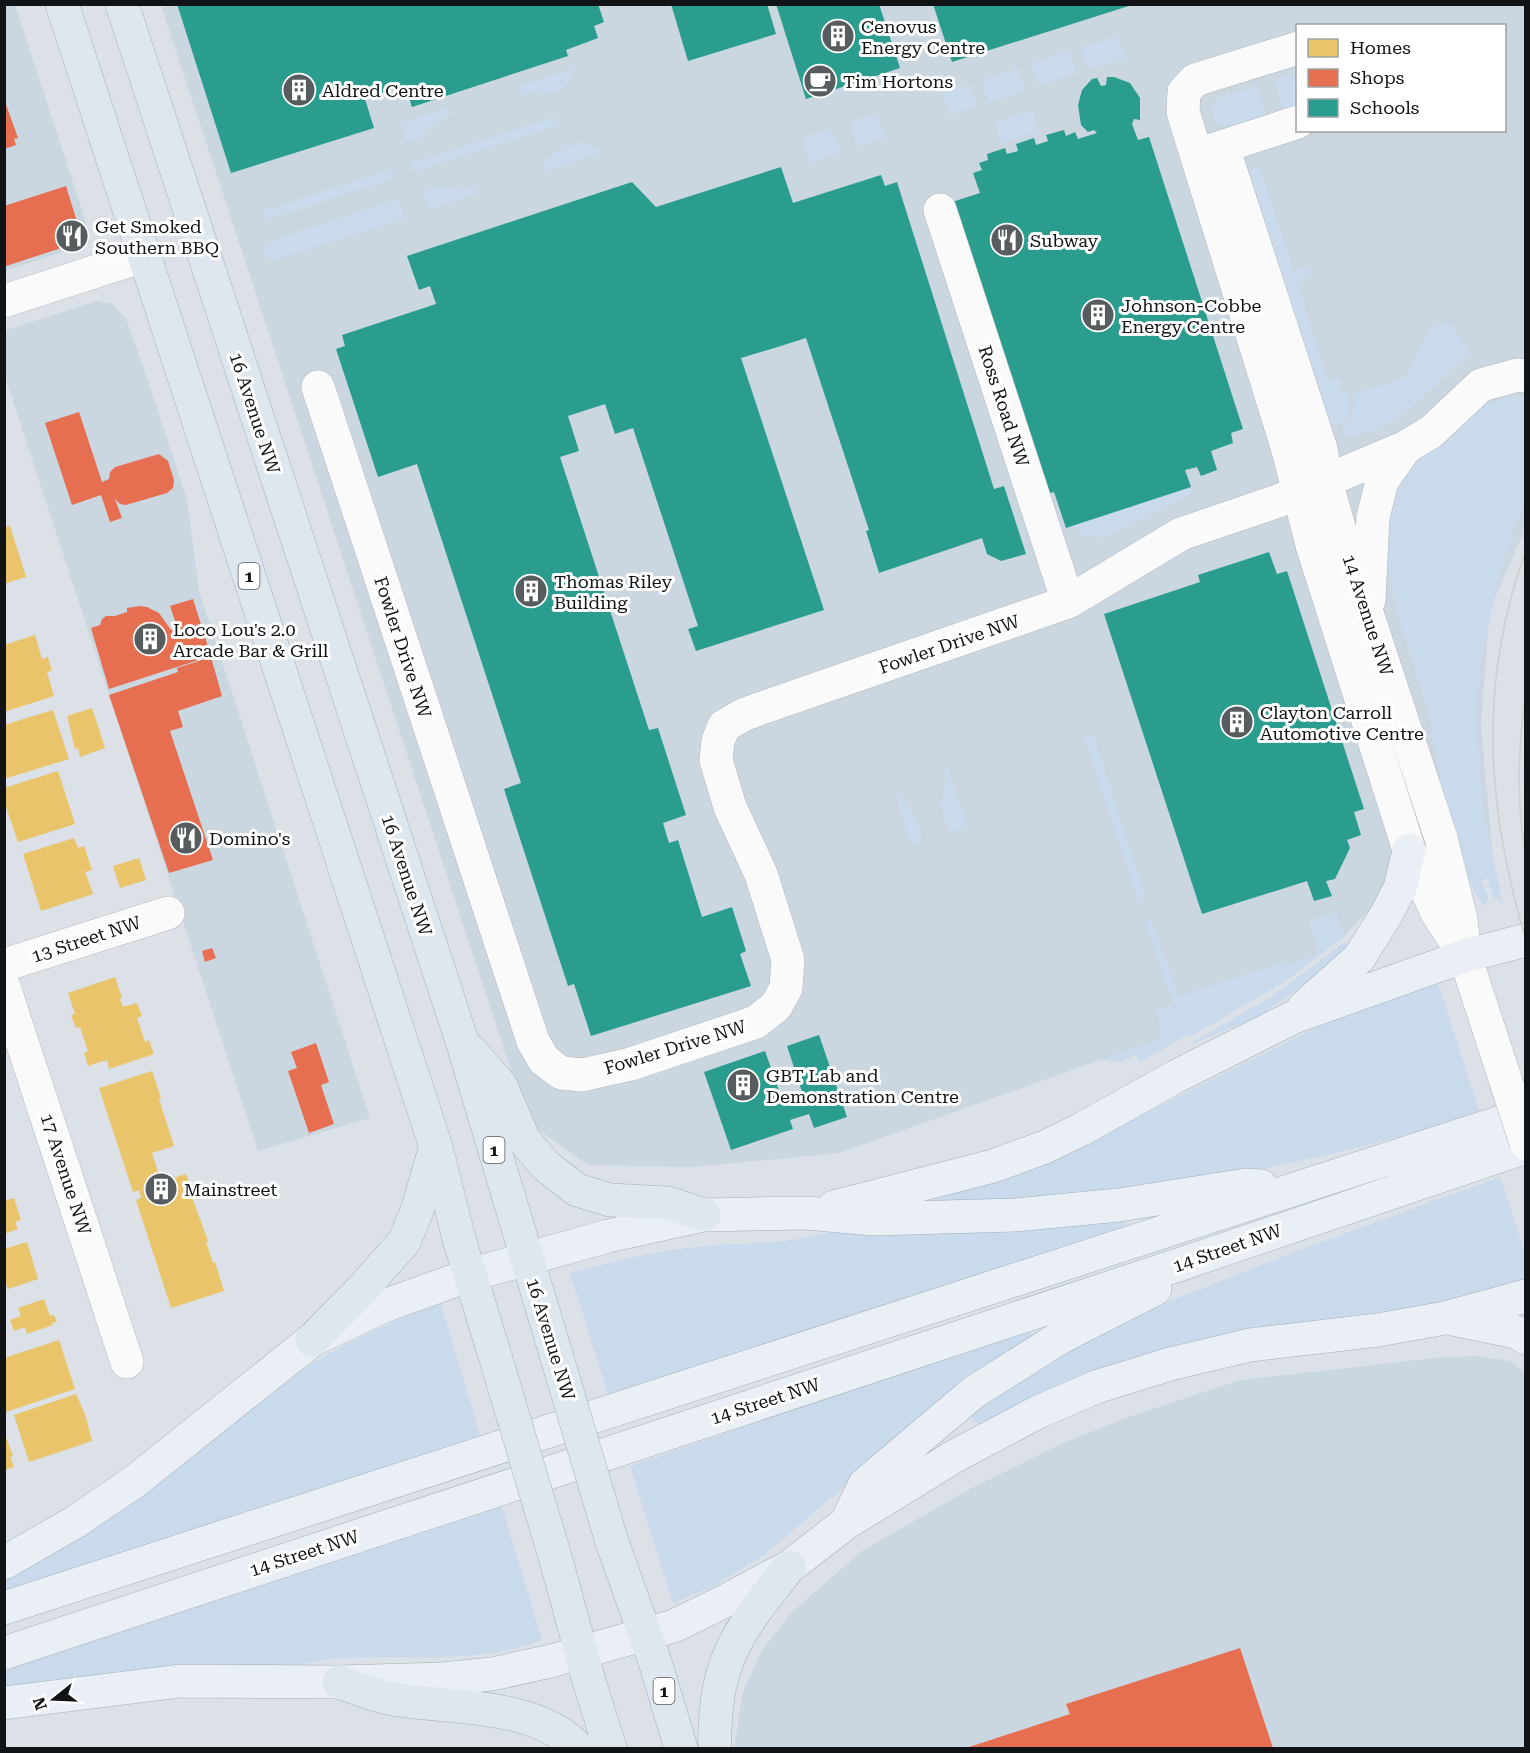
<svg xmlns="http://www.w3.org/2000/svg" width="1530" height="1753" font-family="'Roboto Serif',serif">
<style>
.built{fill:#cad6e0;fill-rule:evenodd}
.green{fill:#c8daeb}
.homes{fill:#e9c46a}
.shops{fill:#e76f51}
.schools{fill:#2a9d8f}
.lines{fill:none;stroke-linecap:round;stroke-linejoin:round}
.minor-casing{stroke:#b3b8bc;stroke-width:34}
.major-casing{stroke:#a4afb8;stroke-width:34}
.highway-casing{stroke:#a4afb8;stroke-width:34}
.minor{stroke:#fafafb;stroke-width:33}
.major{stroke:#e9eff4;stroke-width:33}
.highway{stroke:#dee6ee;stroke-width:33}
.tram{stroke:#cdcfd1;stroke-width:1.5}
.minor-bridge-casing{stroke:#b3b8bc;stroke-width:34;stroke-linecap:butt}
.highway-bridge-casing{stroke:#a4afb8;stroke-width:34;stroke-linecap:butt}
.minor-bridge{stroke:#fafafb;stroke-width:33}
.highway-bridge{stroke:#dee6ee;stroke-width:33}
.labels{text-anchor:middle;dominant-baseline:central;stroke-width:6;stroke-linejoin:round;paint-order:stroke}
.shield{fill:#fff;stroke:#585a5d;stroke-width:1.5}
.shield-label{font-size:16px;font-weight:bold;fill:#101417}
.poi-label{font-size:18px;fill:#101417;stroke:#fff;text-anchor:start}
.street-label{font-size:18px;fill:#101417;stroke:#fff}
</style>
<rect width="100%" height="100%" fill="#dbe1e6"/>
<path class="built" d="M4,5H15L85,219L90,243L5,271Z
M161,5H1525L1526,526L1489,612L1481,726L1494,870L1367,912L1344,936L1316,958L1162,1038L839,1153L694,1167L588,1165L532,1125L525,1113ZM1298,26H1504V130H1298Z
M96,301L112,304L126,319L144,369L187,499L199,591L370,1118L258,1151L5,376L4,331Z
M1478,1356L1510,1361L1525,1372V1748H734L743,1692L761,1652L790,1614L862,1551L970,1489L1059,1445L1131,1416L1241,1380L1434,1358Z"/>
<path class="green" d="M1118,36L1126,59L1089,70L1081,47Z
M1069,51L1076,74L1039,86L1032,63Z
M576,67C569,84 560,95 540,94C532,93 528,92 520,95L518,86Z
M1018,68L1026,91L989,103L982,80Z
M1297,72V105L1284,110L1274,80Z
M970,84L977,107L949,116L942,93Z
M1257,85L1267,116L1228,128L1216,123L1212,110L1218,98Z
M449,107L451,115L438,121L417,140L407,143L400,123Z
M1032,110L1039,131L1002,143L995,122Z
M877,114L885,138L857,147L850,122Z
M556,116L559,125L414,172L411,163Z
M832,129L840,153L810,163L802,138Z
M583,142L604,152L545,172L542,163L566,147Z
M1259,166L1293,271L1308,267L1312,276L1297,283L1328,380L1338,377L1342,392L1346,391C1349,401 1351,410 1347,420L1327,429L1247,171Z
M392,169L395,178L266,220L263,211Z
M474,186L477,194L429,210L423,191L439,187L460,190Z
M398,199L404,219L272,261L261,252L269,244L285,236Z
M1447,322L1471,353C1432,383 1399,432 1345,437L1342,427C1356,422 1355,406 1353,394L1405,377C1410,365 1417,355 1423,344C1426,339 1425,334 1427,329Z
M1517,396L1525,397V505L1512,535L1495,592L1480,670L1476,711L1480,777L1488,836L1503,903L1493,897L1487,878L1481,881L1488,896V902L1484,905L1474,892L1449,815L1442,790L1429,713L1396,610L1386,558L1384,514L1408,467L1484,405L1498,399Z
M1189,487L1192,494L1143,517L1107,538H1097L1082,534L1074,525Z
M1093,735L1146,898L1138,900L1084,738Z
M948,767L967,827L949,833L941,806L946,778L945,768Z
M895,792L913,813L923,841L911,845Z
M1336,913L1344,936L1289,979L1200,1031L1191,1037L1189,1035L1184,1037L1140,1062L1135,1055L1122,1062L1099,1060L1162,1038L1159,1028L1161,1026L1156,1010L1173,1004L1145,920L1151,919L1178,996L1286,961L1287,965L1318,955L1309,921Z
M1345,942L1348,952L1260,1016L1194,1043L1193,1042L1271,997Z
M1433,980L1440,989L1480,1114C1373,1145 1259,1174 1147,1187C1078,1195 1009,1200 939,1206L936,1196L1107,1133L1327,1022Z
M1500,1177L1525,1253V1280L1466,1298L1031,1397L977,1424L969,1412L1009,1383L1137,1314L1297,1251Z
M1124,1217L1127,1229L608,1394L570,1273C615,1261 660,1250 707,1246C748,1242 790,1245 830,1231Z
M441,1304L480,1436L5,1591V1578L284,1381C333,1349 385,1323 441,1304Z
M1029,1329L1033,1340L870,1465L764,1555L712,1587L673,1603L630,1466Z
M502,1507L542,1640C479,1664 410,1655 344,1658C318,1659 293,1667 267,1671C180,1682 92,1687 5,1695V1671L28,1661Z"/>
<path class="homes" d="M10,526L26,577L4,584V527Z
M35,635L42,659L48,657L52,671L47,672L54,696L4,712V645Z
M92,708L105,748L80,757L78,748L75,749L67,716Z
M53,710L69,759L4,779V725Z
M58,771L75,824L18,842L4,801V788Z
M74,838L78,848L84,846L92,870L85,872L93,894L41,911L23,854Z
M139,858L146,880L120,888L113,866Z
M115,977L122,998L120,999L123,1007L137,1003L142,1016L137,1018L145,1042L149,1040L154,1054L109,1069L107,1060L88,1066L84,1053L88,1051L80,1027L76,1028L71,1015L75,1014L68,993Z
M152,1071L161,1098L159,1099L174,1146L152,1153L161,1182L186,1174L191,1188L189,1189L208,1241L206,1242L213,1263L215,1262L224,1291L171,1308L136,1200L141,1198L139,1190L133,1192L99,1088Z
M14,1198L21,1220L15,1222L18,1229L4,1234V1201Z
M27,1242L38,1279L8,1289L4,1278V1249Z
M44,1299L50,1316L54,1315L57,1322L52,1323L53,1325L27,1334L25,1327L14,1331L10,1320L21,1316L18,1308Z
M59,1340L75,1389L6,1412L4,1407V1358Z
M76,1394L86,1417L92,1441L29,1462L14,1415Z
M4,1432L13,1456L10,1457L14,1467L4,1470Z"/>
<path class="shops" d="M4,99L18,138L14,139L16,145L4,149Z
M66,186L83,241L6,266L4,206Z
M79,412L102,482L109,479L110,472L115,467L159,454L168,461L174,480L173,488L167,493L126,505L120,504L115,499L122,518L110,522L101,495L72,505L45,423Z
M193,599L211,656L109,689L91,628L100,625L102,619L106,616H115L127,612V608L140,606L147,607L159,613L171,630L177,627L170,606Z
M211,657L222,696L178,711L183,727L170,731L213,860L169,873L109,695L178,672L177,668Z
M212,948L216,958L205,962L202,951Z
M316,1043L329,1082L321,1085L334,1124L309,1133L288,1071L297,1068L291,1052Z
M1240,1648L1273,1748H966L1070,1714L1066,1704Z"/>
<path class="schools" d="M177,4H598L604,22L594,26L598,38L566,50L568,56L412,107L405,85L365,99L374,128L231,173Z
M671,4H767L776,34L688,61Z
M776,4H879L900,68L806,99Z
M933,4H1132V5L952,62Z
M1107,77H1114L1130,83L1140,98V120L1134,119L1132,124L1138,140L1149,137L1243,429L1231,433L1233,443L1211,451L1217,470L1201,476L1197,467L1185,470L1191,487L1066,528L1054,492L1046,494L952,202L980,193L973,173L982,170L979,163L988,160L987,154L1005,148L1007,154L1018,151L1016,144L1034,138L1036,145L1048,141L1046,135L1064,130L1066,136L1075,132L1078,139L1097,133L1094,130L1088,132L1081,125L1078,105L1082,90L1092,79L1097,78L1101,86L1106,85Z
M781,167L793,203L881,175L885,186L897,182L994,489L1004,486L1026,554L1001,561L987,554L982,538L879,573L866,531L869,530L806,338L784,345L741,358L824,610L696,651L688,629L698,626L633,428L615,434L605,404L568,416L579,451L560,457L649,730L658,728L686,815L663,823L669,843L678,840L702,917L732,907L746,951L740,954L751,986L591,1036L574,984L568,986L510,808L504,789L521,783L417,464L378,477L336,349L345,346L342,335L436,304L430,286L419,290L407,256L632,182L656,207Z
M1269,552L1277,574L1287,571L1364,809L1354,812L1361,835L1347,840L1350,848L1335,879L1326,881L1332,896L1314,901L1307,881L1202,914L1104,614L1200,582L1198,575Z
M819,1035L847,1117L814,1128L809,1114L790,1120L793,1129L731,1150L704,1072L765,1051L784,1105L804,1098L787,1046Z"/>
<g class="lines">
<defs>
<path id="minor" d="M1298,48L1195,80L1184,92L1183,112L1288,450L1312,545L1409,850L1437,913L1465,956
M1223,147L1321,449L1326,481L1341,534L1441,838L1461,919L1465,956L1494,1045
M1203,153L1298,122
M940,210L1068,602
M4,301L143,256
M318,387L533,1041L544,1060L561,1073L582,1075L631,1064L756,1022L776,1006L786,988L788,960L761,874L730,807L716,760L718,741L724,726L743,715L759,709L1068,602L1181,534L1278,501L1406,447L1431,432L1481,385L1518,375L1526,376
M1369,600L1373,517L1382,481L1406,447
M4,965L168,913
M4,987L127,1362"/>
<path id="major" d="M1304,1007L1359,958L1386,915L1400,888L1409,850
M834,1207L993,1166L1045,1147L1082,1129L1175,1077L1294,1017L1465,956L1526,940
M1453,1319L1516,1332L1526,1338
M846,1523L865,1484L974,1392L1061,1337L1155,1289
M4,1563L75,1522L134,1482L312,1340L384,1306L470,1275L608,1236L704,1215L806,1213L874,1219L1015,1215L1119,1205L1246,1185L1261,1186
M4,1608L1526,1114
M4,1653L1184,1263L1526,1147
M4,1703L180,1681L339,1682L442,1679L492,1674L551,1661L674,1626L725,1601L789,1567L846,1523L955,1456L1038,1412L1096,1387L1170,1364L1250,1345L1378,1330L1445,1318L1526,1296"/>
<path id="highway" d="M62,4L436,1147L459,1239L496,1359
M122,4L462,1041L552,1341
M470,1050L501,1086L524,1140L546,1166L577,1190L610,1200L668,1203L704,1215
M312,1340L362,1289L404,1242L417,1211L435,1149
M612,1542L655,1662L681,1748
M556,1560L589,1681L610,1748
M339,1682C357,1688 375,1696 393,1699C452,1709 534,1702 578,1748
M715,1748C714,1738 715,1726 716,1716C719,1651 751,1616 789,1567"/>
</defs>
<use href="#minor" class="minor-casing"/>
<use href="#major" class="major-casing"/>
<use href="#highway" class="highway-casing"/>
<use href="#minor" class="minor"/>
<use href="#major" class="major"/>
<use href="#highway" class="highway"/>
<path class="tram" d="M1526,550C1478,682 1486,807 1526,940
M1526,691C1518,745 1516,803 1526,857"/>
<defs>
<path id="minor-bridge" d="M1494,1045L1526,1143"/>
<path id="highway-bridge" d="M552,1341L612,1542
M496,1359L556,1560"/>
</defs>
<use href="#minor-bridge" class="minor-bridge-casing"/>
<use href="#highway-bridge" class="highway-bridge-casing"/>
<use href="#minor-bridge" class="minor-bridge"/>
<use href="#highway-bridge" class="highway-bridge"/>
</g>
<defs>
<symbol id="building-disc" viewBox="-11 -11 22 22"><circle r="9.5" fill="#575c5f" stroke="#fff"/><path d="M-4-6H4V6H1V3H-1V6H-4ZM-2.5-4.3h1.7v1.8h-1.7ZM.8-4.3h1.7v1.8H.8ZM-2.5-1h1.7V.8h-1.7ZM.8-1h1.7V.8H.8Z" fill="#fff"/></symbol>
<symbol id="cafe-disc" viewBox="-11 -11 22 22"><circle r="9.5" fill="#575c5f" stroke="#fff"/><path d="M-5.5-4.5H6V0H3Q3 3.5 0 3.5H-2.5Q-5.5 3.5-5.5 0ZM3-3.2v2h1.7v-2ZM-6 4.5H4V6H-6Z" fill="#fff"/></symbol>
<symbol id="restaurant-disc" viewBox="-11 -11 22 22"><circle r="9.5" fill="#575c5f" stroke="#fff"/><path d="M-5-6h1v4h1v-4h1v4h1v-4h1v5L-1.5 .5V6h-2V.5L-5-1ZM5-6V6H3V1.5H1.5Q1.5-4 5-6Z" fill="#fff"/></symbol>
</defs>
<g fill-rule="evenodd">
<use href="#building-disc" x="819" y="17" width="38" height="38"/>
<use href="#cafe-disc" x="801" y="62" width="38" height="38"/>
<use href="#building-disc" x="280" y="71" width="38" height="38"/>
<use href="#restaurant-disc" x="53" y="217" width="38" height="38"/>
<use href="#restaurant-disc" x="988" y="221" width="38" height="38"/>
<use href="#building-disc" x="1079" y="296" width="38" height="38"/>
<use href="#building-disc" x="512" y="572" width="38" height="38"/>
<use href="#building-disc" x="131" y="620" width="38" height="38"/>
<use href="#building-disc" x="1218" y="703" width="38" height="38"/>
<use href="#restaurant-disc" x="167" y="819" width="38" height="38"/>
<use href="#building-disc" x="724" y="1066" width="38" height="38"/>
<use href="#building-disc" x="142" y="1170" width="38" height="38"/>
</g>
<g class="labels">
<g class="shield">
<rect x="238.5" y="563" width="21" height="26" rx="4.5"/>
<rect x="483.5" y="1137" width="21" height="26" rx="4.5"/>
<rect x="653.5" y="1678" width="21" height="26" rx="4.5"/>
</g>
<g class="shield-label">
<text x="249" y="576">1</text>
<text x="494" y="1150">1</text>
<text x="664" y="1691">1</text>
</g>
<g class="poi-label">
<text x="861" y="26">Cenovus<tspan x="861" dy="21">Energy Centre</tspan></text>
<text x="843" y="81">Tim Hortons</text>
<text x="322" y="90">Aldred Centre</text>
<text x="95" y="226">Get Smoked<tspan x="95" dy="21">Southern BBQ</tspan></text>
<text x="1030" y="240">Subway</text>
<text x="1121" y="305">Johnson-Cobbe<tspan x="1121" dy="21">Energy Centre</tspan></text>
<text x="554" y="581">Thomas Riley<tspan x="554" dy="21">Building</tspan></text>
<text x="173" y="629">Loco Lou's 2.0<tspan x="173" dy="21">Arcade Bar &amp; Grill</tspan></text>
<text x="1260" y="712">Clayton Carroll<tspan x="1260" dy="21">Automotive Centre</tspan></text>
<text x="209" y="838">Domino's</text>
<text x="766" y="1075">GBT Lab and<tspan x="766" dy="21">Demonstration Centre</tspan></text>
<text x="184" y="1189">Mainstreet</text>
</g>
<g class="street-label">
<text transform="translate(1004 406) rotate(72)">Ross Road NW</text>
<text transform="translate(255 413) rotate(72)">16 Avenue NW</text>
<text transform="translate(1368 615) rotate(72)">14 Avenue NW</text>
<text transform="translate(949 644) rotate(-19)">Fowler Drive NW</text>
<text transform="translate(403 647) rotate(72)">Fowler Drive NW</text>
<text transform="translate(407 875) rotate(72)">16 Avenue NW</text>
<text transform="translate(86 939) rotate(-18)">13 Street NW</text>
<text transform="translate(675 1047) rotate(-17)">Fowler Drive NW</text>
<text transform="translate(66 1174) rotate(72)">17 Avenue NW</text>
<text transform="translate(1227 1248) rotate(-19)">14 Street NW</text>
<text transform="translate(551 1339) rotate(73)">16 Avenue NW</text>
<text transform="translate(765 1401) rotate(-18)">14 Street NW</text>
<text transform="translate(304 1553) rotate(-18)">14 Street NW</text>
</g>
</g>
<rect width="1530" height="1753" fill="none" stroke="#101417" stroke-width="12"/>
<rect x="1296" y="24" width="210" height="108" fill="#ffffff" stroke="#9fa1a2" stroke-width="1.5"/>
<rect x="1308" y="39" width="30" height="18" fill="#e9c46a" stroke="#9fa1a2" stroke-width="1.5"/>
<text x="1350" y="54" font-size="18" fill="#101417">Homes</text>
<rect x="1308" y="69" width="30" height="18" fill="#e76f51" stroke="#9fa1a2" stroke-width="1.5"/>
<text x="1350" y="84" font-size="18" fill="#101417">Shops</text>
<rect x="1308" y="99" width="30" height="18" fill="#2a9d8f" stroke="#9fa1a2" stroke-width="1.5"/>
<text x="1350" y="114" font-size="18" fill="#101417">Schools</text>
<g transform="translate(54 1699) rotate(252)" stroke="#ffffff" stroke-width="4.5" paint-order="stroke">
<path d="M0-4.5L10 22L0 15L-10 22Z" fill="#101417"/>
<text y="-9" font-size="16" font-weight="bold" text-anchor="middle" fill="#101417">N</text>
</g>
</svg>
